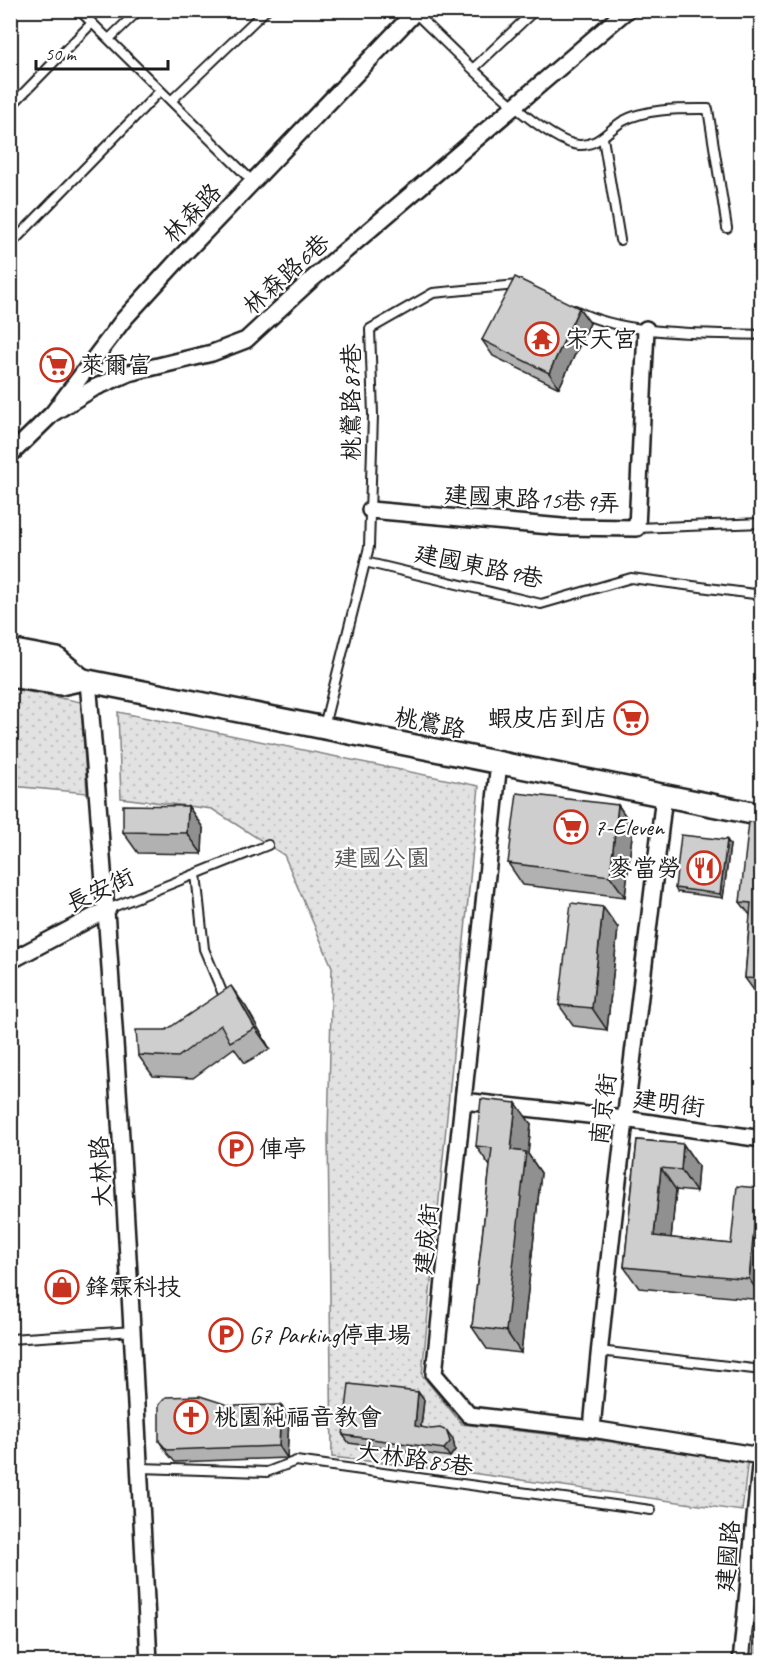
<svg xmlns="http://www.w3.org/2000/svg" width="772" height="1672" font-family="Caveat,'LXGW WenKai TC',sans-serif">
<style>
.park{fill:url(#park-dots);stroke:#7f7f7f;stroke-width:1.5}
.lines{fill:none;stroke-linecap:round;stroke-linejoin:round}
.service-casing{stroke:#1c1c1c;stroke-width:12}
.minor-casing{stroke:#1c1c1c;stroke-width:20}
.secondary-casing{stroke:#1c1c1c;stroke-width:26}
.service{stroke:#fff;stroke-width:8}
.minor{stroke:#fff;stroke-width:15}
.secondary{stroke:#fff;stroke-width:21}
.wall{fill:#b1b1b1;stroke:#1c1c1c;stroke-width:1.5}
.shaded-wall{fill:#909090;stroke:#1c1c1c;stroke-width:1.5}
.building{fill:#cecece;stroke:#1c1c1c;stroke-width:1.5}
.labels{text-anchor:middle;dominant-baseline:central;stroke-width:4.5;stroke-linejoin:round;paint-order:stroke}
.street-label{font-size:24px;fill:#1c1c1c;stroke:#fff}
.poi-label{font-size:24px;fill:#1c1c1c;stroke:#fff;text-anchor:start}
.park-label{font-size:24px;fill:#575757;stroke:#fff}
</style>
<defs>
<pattern id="park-dots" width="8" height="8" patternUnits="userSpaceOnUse" patternTransform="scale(1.5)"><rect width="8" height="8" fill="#e2e2e2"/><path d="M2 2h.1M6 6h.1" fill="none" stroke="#c1c1c1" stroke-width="1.8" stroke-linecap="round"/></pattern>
</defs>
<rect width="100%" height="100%" fill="#fff"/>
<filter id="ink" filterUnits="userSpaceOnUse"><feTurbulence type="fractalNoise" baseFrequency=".0167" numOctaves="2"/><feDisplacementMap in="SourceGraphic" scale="12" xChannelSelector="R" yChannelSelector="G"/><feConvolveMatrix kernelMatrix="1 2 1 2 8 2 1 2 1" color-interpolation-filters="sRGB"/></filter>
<g filter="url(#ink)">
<path class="park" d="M10,688L81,702L87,793L11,786Z
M118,712L479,786L422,1375L462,1424L748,1458L742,1511L471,1473L332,1457L328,1135L332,967L284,855L212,809L121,798Z"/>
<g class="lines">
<defs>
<path id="service" d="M79,10L253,182
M414,12C445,41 540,142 579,145C598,146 608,130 623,121C646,108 681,109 708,109L727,228
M109,39L139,10
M474,68L535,10
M171,101L266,10
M10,107L92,23
M603,138L620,240
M10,245L160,91
M575,310C624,336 706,333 762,335
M637,528L762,523
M365,562L541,604L631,578L762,595
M324,726L369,547L373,415L370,329L433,293L518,285
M196,874L204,949L225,999
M108,909L268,845
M10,1050V1054
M10,1339L134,1331
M599,1351L762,1370
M140,1468L267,1472L296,1461L651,1510"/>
<path id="minor" d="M53,413L94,388L129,373L212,353L246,340L311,280L627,10
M10,455L53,413L124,319L178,260L417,10
M370,510L562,527L637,528L646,329
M10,647L58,656L83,677
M10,679L61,687L84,682
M88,681C116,1007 133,1334 149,1662
M499,762L434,1374L469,1415L592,1429L761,1456L741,1662
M10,961L108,909
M463,1101L624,1119L762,1139
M592,1429C611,1217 640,1006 664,795"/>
<path id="secondary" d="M10,661L88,681L762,815"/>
</defs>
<use href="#service" class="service-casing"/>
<use href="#minor" class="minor-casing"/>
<use href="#secondary" class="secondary-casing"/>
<use href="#service" class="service"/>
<use href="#minor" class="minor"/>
<use href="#secondary" class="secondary"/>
</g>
<path class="wall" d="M579,308L590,323L559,388L493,356L482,340Z
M618,805L633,827L625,897L523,885L508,863Z
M188,806L203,828L202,854L138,853L123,832Z
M762,823V996H758L745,978L750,915L740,902Z
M727,840L730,845L723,898L677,892L675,888Z
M618,928L607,1030L574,1026L559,1005Z
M246,1007L270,1049L245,1063L234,1048L193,1078L153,1076L138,1055L166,1030Z
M531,1124L528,1154L541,1173L521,1353L487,1349L472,1327L490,1166L476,1146Z
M637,1140L683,1144L698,1166L696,1192L676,1190L671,1238L731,1244L758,1188L762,1194V1300L639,1288L624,1267Z
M418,1392L424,1400L421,1427L453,1439L455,1450L450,1457L349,1443L343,1435Z
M231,1406L289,1417L287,1458L175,1462L167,1453L159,1441Z"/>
<path class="shaded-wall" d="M579,308L590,323L559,388L549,373Z
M618,805L633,827L625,897L610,876Z
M188,806L203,828L202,854L187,833Z
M727,840L730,845L723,898L720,894Z
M603,907L618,928L607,1030L592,1008Z
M231,986L246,1007L270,1049L255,1028Z
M516,1103L531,1124L528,1154L541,1173L521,1353L506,1331L511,1150Z
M683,1144L698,1166L696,1192L681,1170Z
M661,1168L676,1190L669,1258L654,1236Z
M758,1188L762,1194V1297L749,1279Z
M418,1392L424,1400L420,1434L415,1426Z
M281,1405L289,1417L287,1458L279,1446Z
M447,1431L453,1439L455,1450L450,1457L444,1449Z"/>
<path class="building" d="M515,277L579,308L549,373L482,340Z
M517,793L618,805L610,876L508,863Z
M123,805L188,806L187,833L123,832Z
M749,822L762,823V979L745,978L751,903L740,902Z
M681,835L727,840L720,894L675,888Z
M571,903L603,907L592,1008L559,1005Z
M231,986L255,1028L230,1042L221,1025L178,1057L138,1055L136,1030H166Z
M481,1099L516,1103L511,1150L526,1152L506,1331L472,1327L492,1148L476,1146Z
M637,1140L683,1144L681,1170L661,1168L654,1236L731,1244L737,1186L758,1188L749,1279L624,1267Z
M349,1384L418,1392L415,1426L431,1429L440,1428L447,1431L450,1442L444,1449L343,1435Z
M200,1396L231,1406L281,1405L279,1446L167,1450L159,1441V1405L166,1397Z
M753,1627H762V1662H750Z"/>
</g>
<defs>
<symbol id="temple-ring" viewBox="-11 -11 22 22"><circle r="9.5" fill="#fff" stroke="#c8321e" stroke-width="1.5"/><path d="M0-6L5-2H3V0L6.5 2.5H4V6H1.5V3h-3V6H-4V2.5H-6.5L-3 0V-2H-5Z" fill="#c8321e"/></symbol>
<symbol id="supermarket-ring" viewBox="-11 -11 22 22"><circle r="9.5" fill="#fff" stroke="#c8321e" stroke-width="1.5"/><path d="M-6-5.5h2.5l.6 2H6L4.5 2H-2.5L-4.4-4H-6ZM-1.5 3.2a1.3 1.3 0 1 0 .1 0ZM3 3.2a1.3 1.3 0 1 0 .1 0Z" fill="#c8321e"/></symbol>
<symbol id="restaurant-ring" viewBox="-11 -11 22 22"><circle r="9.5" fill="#fff" stroke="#c8321e" stroke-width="1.5"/><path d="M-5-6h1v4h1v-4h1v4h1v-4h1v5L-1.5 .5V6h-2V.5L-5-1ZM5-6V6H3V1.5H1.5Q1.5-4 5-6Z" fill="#c8321e"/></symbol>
<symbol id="parking-ring" viewBox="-11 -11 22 22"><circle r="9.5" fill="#fff" stroke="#c8321e" stroke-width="1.5"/><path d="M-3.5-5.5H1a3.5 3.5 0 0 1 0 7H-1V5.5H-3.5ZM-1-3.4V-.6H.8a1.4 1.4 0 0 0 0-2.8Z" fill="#c8321e"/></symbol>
<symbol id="shop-ring" viewBox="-11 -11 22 22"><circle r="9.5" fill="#fff" stroke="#c8321e" stroke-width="1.5"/><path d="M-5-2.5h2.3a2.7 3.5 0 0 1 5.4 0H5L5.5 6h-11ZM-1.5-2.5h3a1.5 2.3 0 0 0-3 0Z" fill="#c8321e"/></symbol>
<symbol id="church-ring" viewBox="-11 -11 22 22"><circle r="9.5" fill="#fff" stroke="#c8321e" stroke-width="1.5"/><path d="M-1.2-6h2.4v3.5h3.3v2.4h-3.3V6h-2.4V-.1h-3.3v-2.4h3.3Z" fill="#c8321e"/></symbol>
</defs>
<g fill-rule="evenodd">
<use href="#temple-ring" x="523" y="320" width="38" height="38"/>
<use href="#supermarket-ring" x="38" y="346" width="38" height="38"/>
<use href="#supermarket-ring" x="612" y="699" width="38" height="38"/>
<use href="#supermarket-ring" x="552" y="808" width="38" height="38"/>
<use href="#restaurant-ring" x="685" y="849" width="38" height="38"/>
<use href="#parking-ring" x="217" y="1130" width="38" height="38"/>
<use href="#shop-ring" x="43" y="1268" width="38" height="38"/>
<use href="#parking-ring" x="207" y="1316" width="38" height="38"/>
<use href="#church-ring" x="172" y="1398" width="38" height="38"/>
</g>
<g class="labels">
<g class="street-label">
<text transform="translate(192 213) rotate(-46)">林森路</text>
<text transform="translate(286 274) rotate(-42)">林森路6巷</text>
<text transform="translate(351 402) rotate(-90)">桃鶯路87巷</text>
<text transform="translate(532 499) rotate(3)">建國東路15巷9弄</text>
<text transform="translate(479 566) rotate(12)">建國東路9巷</text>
<text transform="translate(430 723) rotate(11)">桃鶯路</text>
<text transform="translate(100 890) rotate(-25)">長安街</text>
<text transform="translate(669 1103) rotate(8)">建明街</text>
<text transform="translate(603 1109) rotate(-83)">南京街</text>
<text transform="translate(101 1172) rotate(-93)">大林路</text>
<text transform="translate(426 1239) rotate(-84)">建成街</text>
<text transform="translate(415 1459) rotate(8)">大林路85巷</text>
<text transform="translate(728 1556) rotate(-85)">建國路</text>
</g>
<g class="poi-label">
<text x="565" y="339">宋天宮</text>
<text x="80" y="365">萊爾富</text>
<text x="608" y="718" text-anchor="end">蝦皮店到店</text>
<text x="594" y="827">7-Eleven</text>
<text x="681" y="868" text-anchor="end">麥當勞</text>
<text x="259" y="1149">俥亭</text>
<text x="85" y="1287">鋒霖科技</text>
<text x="249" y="1335">G7 Parking停車場</text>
<text x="214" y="1417">桃園純福音教會</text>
</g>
<g class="park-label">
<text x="382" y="858">建國公園</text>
</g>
</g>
<rect width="772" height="1672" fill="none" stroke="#fff" stroke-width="36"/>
<rect x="18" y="18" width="736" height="1636" fill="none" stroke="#1c1c1c" stroke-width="2" filter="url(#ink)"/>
<path d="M36 60v9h132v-9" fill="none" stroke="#1c1c1c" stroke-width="3"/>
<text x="45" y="60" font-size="18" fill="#1c1c1c" stroke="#ffffff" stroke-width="4.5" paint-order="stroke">50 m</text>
</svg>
